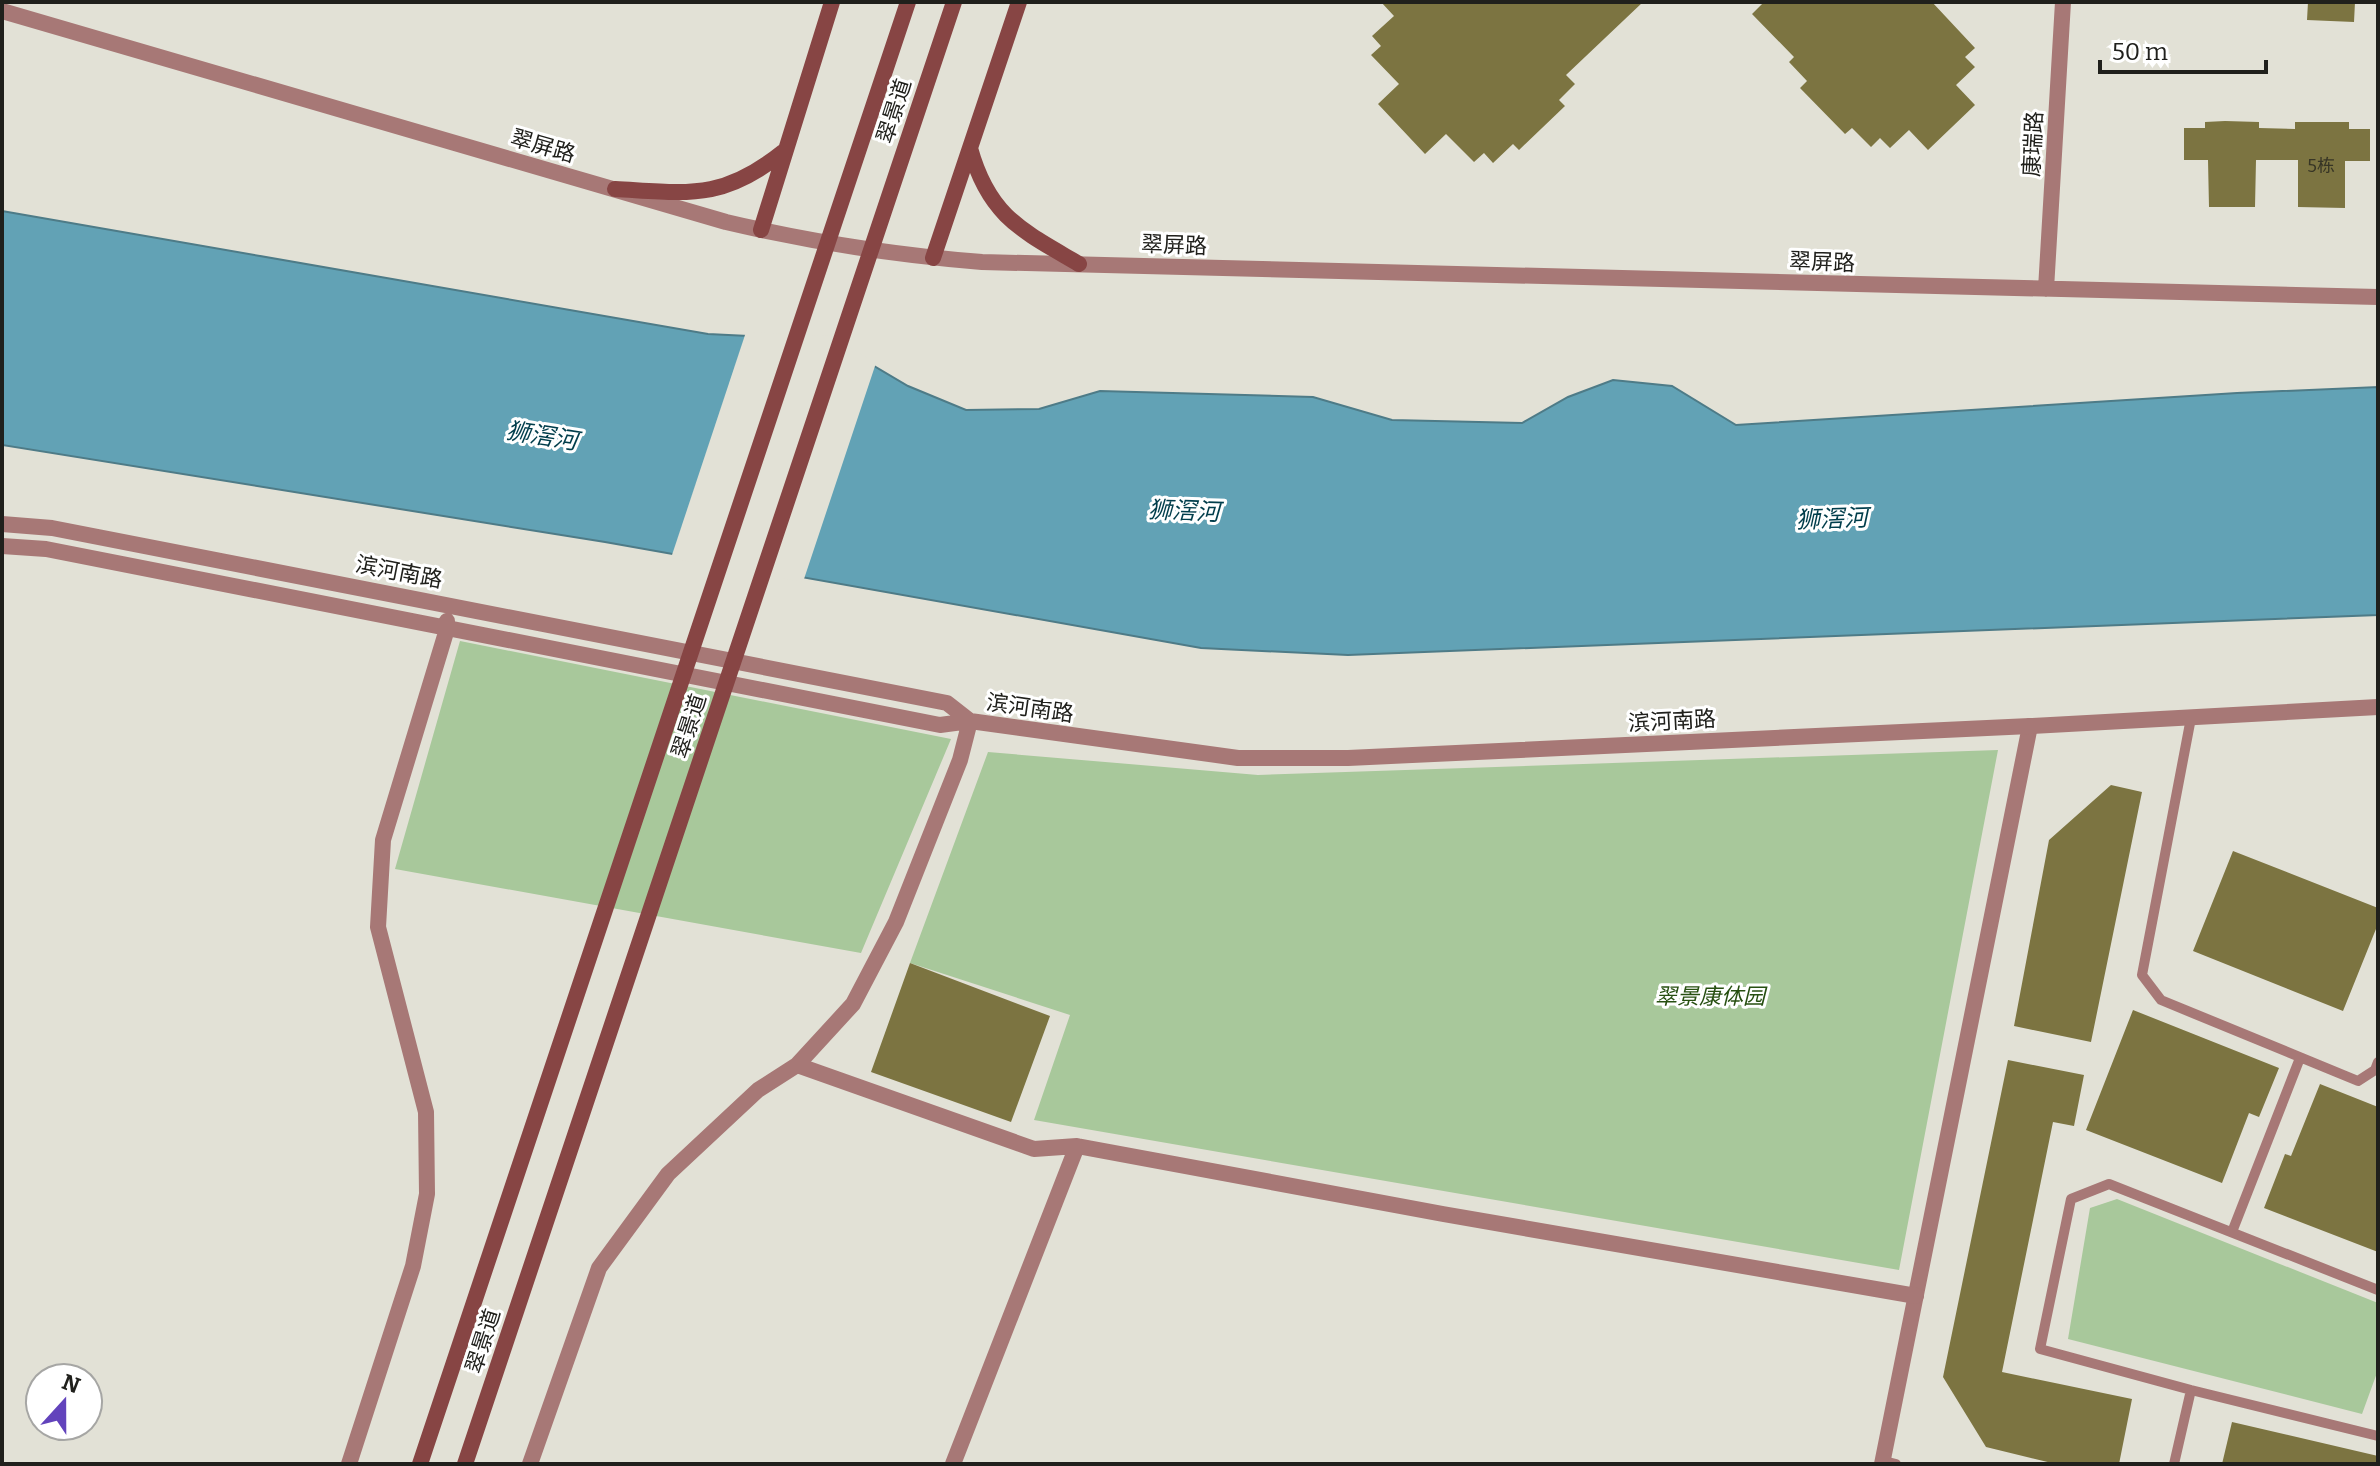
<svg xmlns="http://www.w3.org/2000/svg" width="2380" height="1466" font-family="Bitter,'Noto Sans SC',serif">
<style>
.green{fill:#a8c89b}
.water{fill:#62a2b5;stroke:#4e7b87;stroke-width:2}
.pier{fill:#e2e1d6}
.building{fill:#7c7441}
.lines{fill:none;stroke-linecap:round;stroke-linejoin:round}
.service{stroke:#a77876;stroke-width:10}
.minor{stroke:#a77876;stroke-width:16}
.tertiary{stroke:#a77876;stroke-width:16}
.secondary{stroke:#874544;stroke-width:16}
.labels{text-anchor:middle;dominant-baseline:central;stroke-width:6;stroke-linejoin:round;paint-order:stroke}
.number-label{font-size:18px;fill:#373525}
.street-label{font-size:22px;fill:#20201c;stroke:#fff}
.park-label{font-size:22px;font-style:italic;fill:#274f11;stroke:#fff}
.water-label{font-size:24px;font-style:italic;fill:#003d4b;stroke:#fff}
</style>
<rect width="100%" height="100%" fill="#e2e1d6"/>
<path class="green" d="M460,641L951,739L861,953L395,869Z
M1998,750L1899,1270L1034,1120L1070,1015L910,963L988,752L1258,775Z
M2117,1199L2378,1303V1370L2362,1414L2068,1339L2090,1208Z"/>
<path class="water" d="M2,211L708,334L830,340L908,386L966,410L1039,409L1100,391L1313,397L1392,420L1522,423L1568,397L1613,380L1672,386L1736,425L2237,393L2378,387V615L1348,655L1201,648L605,542L2,445Z"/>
<path class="pier" d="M746,332L831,336L876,363L803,582L671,558Z"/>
<path class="building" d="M1381,2H1643L1566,75L1575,84L1559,100L1565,106L1519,150L1513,144L1493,163L1484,153L1474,162L1446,134L1425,154L1378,104L1399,84L1371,55L1381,46L1372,36L1394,16Z
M1764,2H1932L1975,48L1965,57L1975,67L1956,85L1975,105L1928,150L1909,130L1890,148L1880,138L1871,147L1852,128L1845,134L1800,88L1807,81L1789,62L1794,57L1752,14Z
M2308,2H2355L2354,22L2307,20Z
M2225,121L2259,122V128L2295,129V122H2349V129H2370V161H2345V208L2298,207V160H2256L2255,207H2209L2208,160H2184V128H2205V122Z
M2111,785L2142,792L2091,1042L2014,1026L2049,840Z
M2233,851L2378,908V924L2343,1011L2193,951Z
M910,963L1050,1016L1011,1122L871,1072Z
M2133,1010L2279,1068L2259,1117L2249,1113L2222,1183L2086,1130Z
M2008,1060L2084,1075L2074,1126L2053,1122L2002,1372L2132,1399L2119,1464H2056L1986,1447L1943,1377Z
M2320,1084L2378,1107V1252L2264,1208L2285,1154L2291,1156Z
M2232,1422L2378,1456V1464H2222Z"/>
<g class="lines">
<path class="service" d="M2191,718L2142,975L2161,1000L2358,1081L2375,1070L2378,1062
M2232,1232L2300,1058
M2378,1290L2109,1184L2071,1199L2040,1349L2191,1390L2378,1436
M1884,1461L1896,1464
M2174,1464L2191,1390"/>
<path class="minor" d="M1882,1464L2030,726"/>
<path class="tertiary" d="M2,11L726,222C811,242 895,255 982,262L2378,297
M2046,289L2063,2
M2,524L52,528L947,703L970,721
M2,546L46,549L940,725L970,721L1238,758H1348L2030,726L2378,707
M797,1065L1034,1149L1077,1146L1443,1214L1916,1296
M349,1464L413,1266L427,1194L426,1112L378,927L383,840L447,629V621
M530,1464L599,1268L668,1174L758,1090L797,1065L853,1004L896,922L960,760L970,721
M953,1464L1077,1146"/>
<path class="secondary" d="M970,148C989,217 1023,231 1079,264
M615,189C688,193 722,201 783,152
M761,230L832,2
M933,258L1019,2
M420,1464L908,2
M465,1464L954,2"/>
</g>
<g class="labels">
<g class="number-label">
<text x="2321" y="166">5栋</text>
</g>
<g class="street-label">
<text transform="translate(894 111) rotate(-72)">翠景道</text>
<text transform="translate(2033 144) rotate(-87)">康瑞路</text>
<text transform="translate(543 146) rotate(16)">翠屏路</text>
<text transform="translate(1174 245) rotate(2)">翠屏路</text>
<text transform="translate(1822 262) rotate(2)">翠屏路</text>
<text transform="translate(399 572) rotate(11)">滨河南路</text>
<text transform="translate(1030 708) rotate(8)">滨河南路</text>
<text transform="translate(1672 721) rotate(-3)">滨河南路</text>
<text transform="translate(689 726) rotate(-72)">翠景道</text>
<text transform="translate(483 1341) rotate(-72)">翠景道</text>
</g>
<g class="park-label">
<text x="1710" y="996">翠景康体园</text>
</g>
<g class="water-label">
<text transform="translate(542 436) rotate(9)">狮滘河</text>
<text transform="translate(1184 511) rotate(2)">狮滘河</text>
<text transform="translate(1832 519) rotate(-2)">狮滘河</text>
</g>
</g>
<rect width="2380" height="1466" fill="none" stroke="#20201c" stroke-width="8"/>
<g transform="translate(64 1402) rotate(21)"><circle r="38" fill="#ffffff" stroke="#a6a6a4" stroke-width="2"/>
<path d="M0-6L14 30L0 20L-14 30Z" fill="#6243bc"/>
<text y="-12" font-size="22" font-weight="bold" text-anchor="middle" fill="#20201c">N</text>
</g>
<path d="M2100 60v12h166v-12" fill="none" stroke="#20201c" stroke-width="4"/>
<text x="2112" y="60" font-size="24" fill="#20201c" stroke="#ffffff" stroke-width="6" paint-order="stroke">50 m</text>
</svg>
